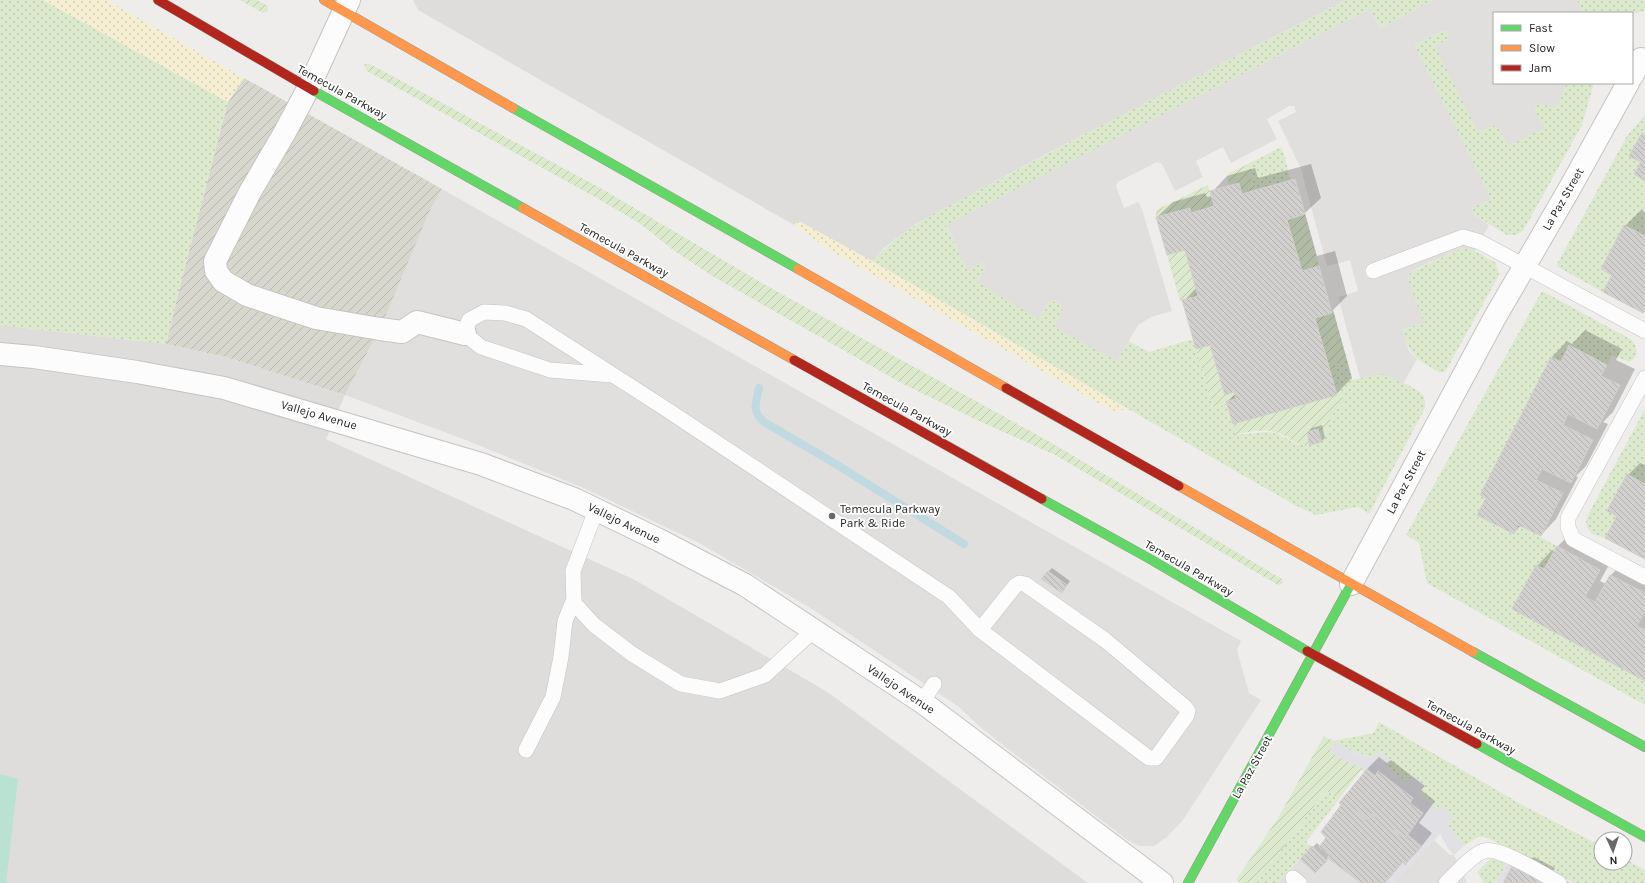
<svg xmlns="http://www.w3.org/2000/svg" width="1645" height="883" font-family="Karla,sans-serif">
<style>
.residential{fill:#dedddc}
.construction{fill:url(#construction-furrows)}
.grass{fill:url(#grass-dots)}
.sand{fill:url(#sand-dots)}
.garden{fill:url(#garden-furrows)}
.pitch{fill:#bae2d2}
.parking{fill:#e0dfde}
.plaza{fill:#e1e0e5}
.shadow{fill:#0003}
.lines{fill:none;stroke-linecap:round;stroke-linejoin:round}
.stream{stroke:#c1d9e0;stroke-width:8}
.building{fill:url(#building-back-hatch);stroke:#d2cfcc}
.lane-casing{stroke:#c5c4c3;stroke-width:16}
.street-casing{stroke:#c5c4c3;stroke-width:24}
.fast-casing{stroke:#969884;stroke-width:10}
.slow-casing{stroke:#969884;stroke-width:10}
.jam-casing{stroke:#969884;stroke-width:10}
.lane{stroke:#fdfcfc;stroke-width:15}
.street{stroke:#fdfcfc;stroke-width:22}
.fast{stroke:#63d668;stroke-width:9}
.slow{stroke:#ff974d;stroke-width:9}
.jam{stroke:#b3261e;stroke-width:9}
.poi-dot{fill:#6a6968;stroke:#fff;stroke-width:1.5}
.labels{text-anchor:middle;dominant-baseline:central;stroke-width:3.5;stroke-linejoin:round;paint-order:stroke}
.street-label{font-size:12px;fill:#222;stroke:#fff}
.poi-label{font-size:12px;fill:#222;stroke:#fff;text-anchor:start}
</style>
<defs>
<pattern id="construction-furrows" width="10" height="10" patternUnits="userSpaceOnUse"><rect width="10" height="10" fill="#d8d7cd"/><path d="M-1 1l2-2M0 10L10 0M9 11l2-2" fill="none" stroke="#b9b8b0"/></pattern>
<pattern id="grass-dots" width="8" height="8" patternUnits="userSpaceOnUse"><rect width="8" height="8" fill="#dce9cd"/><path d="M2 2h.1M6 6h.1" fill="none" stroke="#bcc8b0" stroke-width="1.8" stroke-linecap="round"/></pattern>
<pattern id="sand-dots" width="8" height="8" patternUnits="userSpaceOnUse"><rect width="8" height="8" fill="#f5eed2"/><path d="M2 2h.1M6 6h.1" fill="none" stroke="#d2ccb4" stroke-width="1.8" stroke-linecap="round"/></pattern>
<pattern id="garden-furrows" width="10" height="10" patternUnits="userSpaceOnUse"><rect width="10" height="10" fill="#dce9cd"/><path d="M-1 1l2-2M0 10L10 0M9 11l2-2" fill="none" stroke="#bcc8b0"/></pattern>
<pattern id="building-back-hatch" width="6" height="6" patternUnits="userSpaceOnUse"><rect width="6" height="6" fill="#d2d0ce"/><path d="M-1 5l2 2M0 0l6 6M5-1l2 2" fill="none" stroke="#b4b2b1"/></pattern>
</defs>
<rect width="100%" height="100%" fill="#efedeb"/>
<path class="residential" d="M413,0H1346L1048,153L916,224L886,246L872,261L800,222L794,225L418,10Z
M0,325L166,344L226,357L345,395L326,439L635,580L788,669L829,693L1088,883H0Z"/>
<path class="construction" d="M244,78L442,189L380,329L345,395L226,357L166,344L180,286L228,102Z"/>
<path class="grass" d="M0,0H43L228,102L180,286L166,344L0,325Z
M1346,0H1432V1L1380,28L1370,9L946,226L968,271L981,263L985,264V268L977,281L1040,318L1050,301L1057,302L1062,305V310L1117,361L1128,341L1149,352L1193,339L1213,407L1227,405L1236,435L1265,432L1277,433L1298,445L1307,432L1318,429L1327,430L1331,414L1336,408L1333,363L1347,359L1352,380L1384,373C1393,378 1417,388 1423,395C1425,399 1425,403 1425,408L1369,514L1358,507L1316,515L1293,504L872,261C909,221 965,198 1012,173C1122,113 1235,58 1346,0Z
M1577,0H1645V11L1632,14V13H1580L1581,8Z
M1442,31L1450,33C1449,41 1442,42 1436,46L1477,130L1482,131L1493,125L1499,129L1534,111L1536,106L1540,103L1550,107H1556L1567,83H1594L1582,125L1523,231L1515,235H1507L1473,214L1472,210L1475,206L1491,199L1414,45Z
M1645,115V135L1642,133L1629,155L1641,162L1634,174L1645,181V209L1643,212L1645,213V236L1624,225L1601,269L1612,275L1603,292L1556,266L1627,136Z
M1281,147L1285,156L1290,180L1256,189L1246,165Z
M1463,248L1475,251L1496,263L1499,275L1445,372L1440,373C1416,358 1410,358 1403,329L1423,323L1408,279L1410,273L1413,271Z
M1542,291L1632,340C1638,349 1640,356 1629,362L1612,355L1607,365L1569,345L1561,362L1551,357L1480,495L1486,498L1477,515L1514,534L1518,525L1557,546L1544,569L1536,565L1513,609L1645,681V705L1427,583L1419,543L1406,535Z
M1645,409V559L1605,538L1592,534L1587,528L1586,521L1589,513Z
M1379,722L1526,807L1601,846V863H1625V859L1645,870V883H1574L1518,852L1485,837H1478L1464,846L1447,824L1454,818L1438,811L1420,793L1425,786L1413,776L1407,782L1386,767L1377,752L1373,758L1350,750L1334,741L1374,733Z
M1326,790L1339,799L1306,842L1311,847L1298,860L1278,883H1257Z
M1495,859L1506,864L1496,883H1484L1477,872L1489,860Z"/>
<path class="sand" d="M43,0H107L244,78L228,102Z
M799,221L872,261L1128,409L1112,411L831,251L794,225Z"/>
<path class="garden" d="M240,0H257L268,6V11L263,13Z
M364,64H370L602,189L769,287L1050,442L1282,579L1283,583L1278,585L1055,455L979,421L903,384L714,277L676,252L639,223L595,197L367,71Z
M1246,165L1256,189L1242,194L1239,183L1230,186L1227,178L1228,174Z
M1208,185L1214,206L1191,213L1189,208L1156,217V212L1158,209Z
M1305,214L1319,266L1302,271L1287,220Z
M1185,250L1198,296L1180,301L1167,255Z
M1334,312L1347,359L1333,363L1344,405C1324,415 1334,428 1321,438L1318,429L1308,431L1310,445C1297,448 1290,437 1279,433C1267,429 1248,431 1235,435L1233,424L1337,395L1315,318Z
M1210,345L1225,395L1234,392L1236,399L1226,401L1227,405L1213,407L1196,349Z
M1324,736L1334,741L1331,747L1345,761L1367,769L1364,772L1361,770L1339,799L1326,790L1257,883H1241L1236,880L1278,818Z"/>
<path class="pitch" d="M0,774L18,779L6,883H0Z"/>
<path class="parking" d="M1432,0H1577L1581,8L1580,13H1494V83H1567L1556,107H1550L1540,103L1536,106L1534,111L1544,128L1508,146L1499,129L1493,125L1482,131L1477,130L1435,46L1447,40L1450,33L1442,31L1414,45L1491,199L1475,206L1472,210L1473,214L1489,225L1475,251L1463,248L1413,270L1410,273L1408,279L1424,323L1403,329L1409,351L1417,359L1403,384L1384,374L1360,378L1338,297L1358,291L1350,260L1327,266L1305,185L1302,171L1278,121L1296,112L1294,106H1289L1267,119L1277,139L1231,163L1223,147L1196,161L1203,177L1175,191L1162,164L1157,162L1118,182L1116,186L1124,208L1138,202L1142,209L1172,311L1151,317L1138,325L1117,361L1054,327L1062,310V305L1057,302L1050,301L1039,319L977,282L985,268V264L981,263L968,271L946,225L1370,9L1380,28L1432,1Z
M442,189L1241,641L1237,650L1249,693L1261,700L1183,820L1167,837L1154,846H1139L1129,841L1008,749L978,725L959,707L812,609L701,544L586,489L463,439L345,395L380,329L429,212Z
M1434,840L1450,855H1454L1467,882L1466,883H1393Z
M1300,859L1315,873L1329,859L1361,883H1278Z"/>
<path class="plaza" d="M1334,741L1350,750L1372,758L1377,751L1391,759L1386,767L1407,782L1413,775L1425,786L1420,793L1438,811L1443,806L1454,818L1447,824L1464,846L1454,855L1448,848L1440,834L1393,883H1385L1402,862L1405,865L1420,846L1408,835L1423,813L1410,803L1413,798L1379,771L1375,776L1367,769L1345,761L1329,752Z
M1506,864L1512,866L1503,883H1496Z"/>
<path class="shadow" d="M1311,164L1321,198L1305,213L1317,256L1335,251L1347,296L1333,310L1352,378L1336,394L1227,402L1236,393L1211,343L1184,301L1196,288L1186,249L1157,217L1173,202L1205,193L1207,197L1213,196L1212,192L1227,176L1255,168L1258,178Z
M1641,210L1645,212V310L1643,312L1613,274L1625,226Z
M1585,330L1622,349L1616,360L1635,369L1613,412L1603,422L1608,424L1586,466L1576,476L1578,477L1556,519L1541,535L1521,525L1514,533L1487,498L1481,495L1552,357L1567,341L1572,344Z
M1322,425L1325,438L1321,442L1308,432L1312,428Z
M1640,463L1645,465V558L1618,516L1628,475Z
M1573,531L1615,554L1600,581L1606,584L1611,575L1627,559L1645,569V679L1537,566L1552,550L1555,551L1557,547Z
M1052,568L1070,581L1062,592L1048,572Z
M1379,757L1387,763L1391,760L1425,786L1421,790L1435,801L1419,823L1432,833L1417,852L1405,864L1403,862L1385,883H1362L1329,858L1315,872L1301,859L1317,843L1321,847L1328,838L1322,832L1367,769Z
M1525,855L1531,859L1534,857L1555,868L1552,873L1570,883H1504L1513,867Z"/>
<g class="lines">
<path class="stream" d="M759,388C756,403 751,411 764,422L834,463L964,544"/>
</g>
<path class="building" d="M1642,133L1645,135V181L1634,174L1641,162L1629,156Z
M1295,179L1305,214L1287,220L1302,271L1319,266L1332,313L1315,318L1337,395L1233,424L1226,401L1236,399L1234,392L1225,395L1210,345L1196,349L1182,300L1198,296L1185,250L1167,255L1156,217L1190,208L1191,213L1214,206L1210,191L1239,183L1242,194Z
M1624,225L1645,236V310L1643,313L1603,292L1612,275L1601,269Z
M1569,345L1607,365L1601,376L1620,385L1597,429L1568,414L1563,425L1593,440L1571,483L1542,469L1536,480L1563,493L1541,536L1518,525L1514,534L1477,515L1486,498L1480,495L1551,357L1561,362Z
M1318,429L1322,442L1310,445L1307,432Z
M1627,474L1645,484V559L1605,538L1617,516L1607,511Z
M1557,546L1600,570L1585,597L1595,602L1610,575L1645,593V611L1637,626L1645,630V681L1512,609L1536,565L1544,569Z
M1048,571L1067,585L1062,593L1041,579Z
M1367,769L1375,776L1378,771L1413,798L1410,803L1423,813L1405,839L1372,814L1367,820L1351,807L1348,810L1339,803Z
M1341,805L1348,810L1351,807L1367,820L1372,814L1405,839L1408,835L1421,846L1405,865L1402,862L1385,883H1361L1329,859L1327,858L1329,855L1319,847L1326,838L1321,832Z
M1312,846L1327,861L1315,873L1300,859Z
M1512,866L1520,871L1521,868L1543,880L1542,883H1503Z"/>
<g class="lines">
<defs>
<path id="lane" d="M1373,271L1463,237L1480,242L1645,331
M612,375L550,370L481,347L465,334L469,320L484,312L505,313L526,319L669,411L949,597L980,630L1149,758H1156L1187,715L1188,711L1185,707L1105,640L1025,584L1020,583L1015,586L980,630
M1645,378L1568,518V527L1573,539L1645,577
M596,510L573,571L574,603L594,625L632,654L681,684L720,691L765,675L814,630
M922,702L934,684
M526,750L553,697L561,657L565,621L574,599
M1293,878L1299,883
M1446,883C1454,875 1473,854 1484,851C1499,846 1544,875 1559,883"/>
<path id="street" d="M349,0L309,87L285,132L250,192L215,261L216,271L223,281L247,295L316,318L380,329L402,332L417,322L465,334
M1632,76L1641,59
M0,354L34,357L137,372L224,388L481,464L574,499L659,540L745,585L922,702L1162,883
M1351,584L1494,319L1571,186L1628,83"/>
<path id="fast" d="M314,91L523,208
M513,108L798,269
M1042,499L1150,559L1307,651
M1473,652L1645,747
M1477,744L1645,837
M1188,883L1351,584"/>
<path id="slow" d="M324,0L513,108
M523,208L794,360
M798,269L1006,388
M1179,486L1473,652"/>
<path id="jam" d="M158,0L314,91
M794,360L1042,499
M1006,388L1179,486
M1307,651L1477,744"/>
</defs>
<use href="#lane" class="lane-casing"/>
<use href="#street" class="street-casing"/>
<use href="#fast" class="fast-casing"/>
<use href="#slow" class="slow-casing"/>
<use href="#jam" class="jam-casing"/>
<use href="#lane" class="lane"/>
<use href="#street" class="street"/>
<use href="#fast" class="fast"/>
<use href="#slow" class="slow"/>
<use href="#jam" class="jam"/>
</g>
<circle class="poi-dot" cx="832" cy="516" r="4"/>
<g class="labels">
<g class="street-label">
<text transform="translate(342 92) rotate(29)">Temecula Parkway</text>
<text transform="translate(1563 199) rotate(-60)">La Paz Street</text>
<text transform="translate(624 250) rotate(29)">Temecula Parkway</text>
<text transform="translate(907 409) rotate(29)">Temecula Parkway</text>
<text transform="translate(319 415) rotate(16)">Vallejo Avenue</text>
<text transform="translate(1406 482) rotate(-62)">La Paz Street</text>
<text transform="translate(624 523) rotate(26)">Vallejo Avenue</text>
<text transform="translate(1189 568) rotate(30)">Temecula Parkway</text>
<text transform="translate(901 689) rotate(34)">Vallejo Avenue</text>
<text transform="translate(1471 727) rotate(29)">Temecula Parkway</text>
<text transform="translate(1252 767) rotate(-61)">La Paz Street</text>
</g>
<g class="poi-label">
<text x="840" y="509">Temecula Parkway<tspan x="840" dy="14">Park &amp; Ride</tspan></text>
</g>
</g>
<rect x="1493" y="12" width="140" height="72" fill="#ffffff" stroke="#a7a7a7"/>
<rect x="1501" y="25" width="20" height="6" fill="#63d668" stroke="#a7a7a7"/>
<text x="1529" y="32" font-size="12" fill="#222222">Fast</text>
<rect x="1501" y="45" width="20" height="6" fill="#ff974d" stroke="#a7a7a7"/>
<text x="1529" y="52" font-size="12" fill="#222222">Slow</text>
<rect x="1501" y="65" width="20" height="6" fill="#b3261e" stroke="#a7a7a7"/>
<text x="1529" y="72" font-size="12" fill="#222222">Jam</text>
<g transform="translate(1613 851) rotate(177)"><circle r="19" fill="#ffffff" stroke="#a7a7a7"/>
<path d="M0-3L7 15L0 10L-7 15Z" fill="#6a6968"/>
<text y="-6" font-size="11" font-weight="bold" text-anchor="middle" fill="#222222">N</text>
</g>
</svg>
